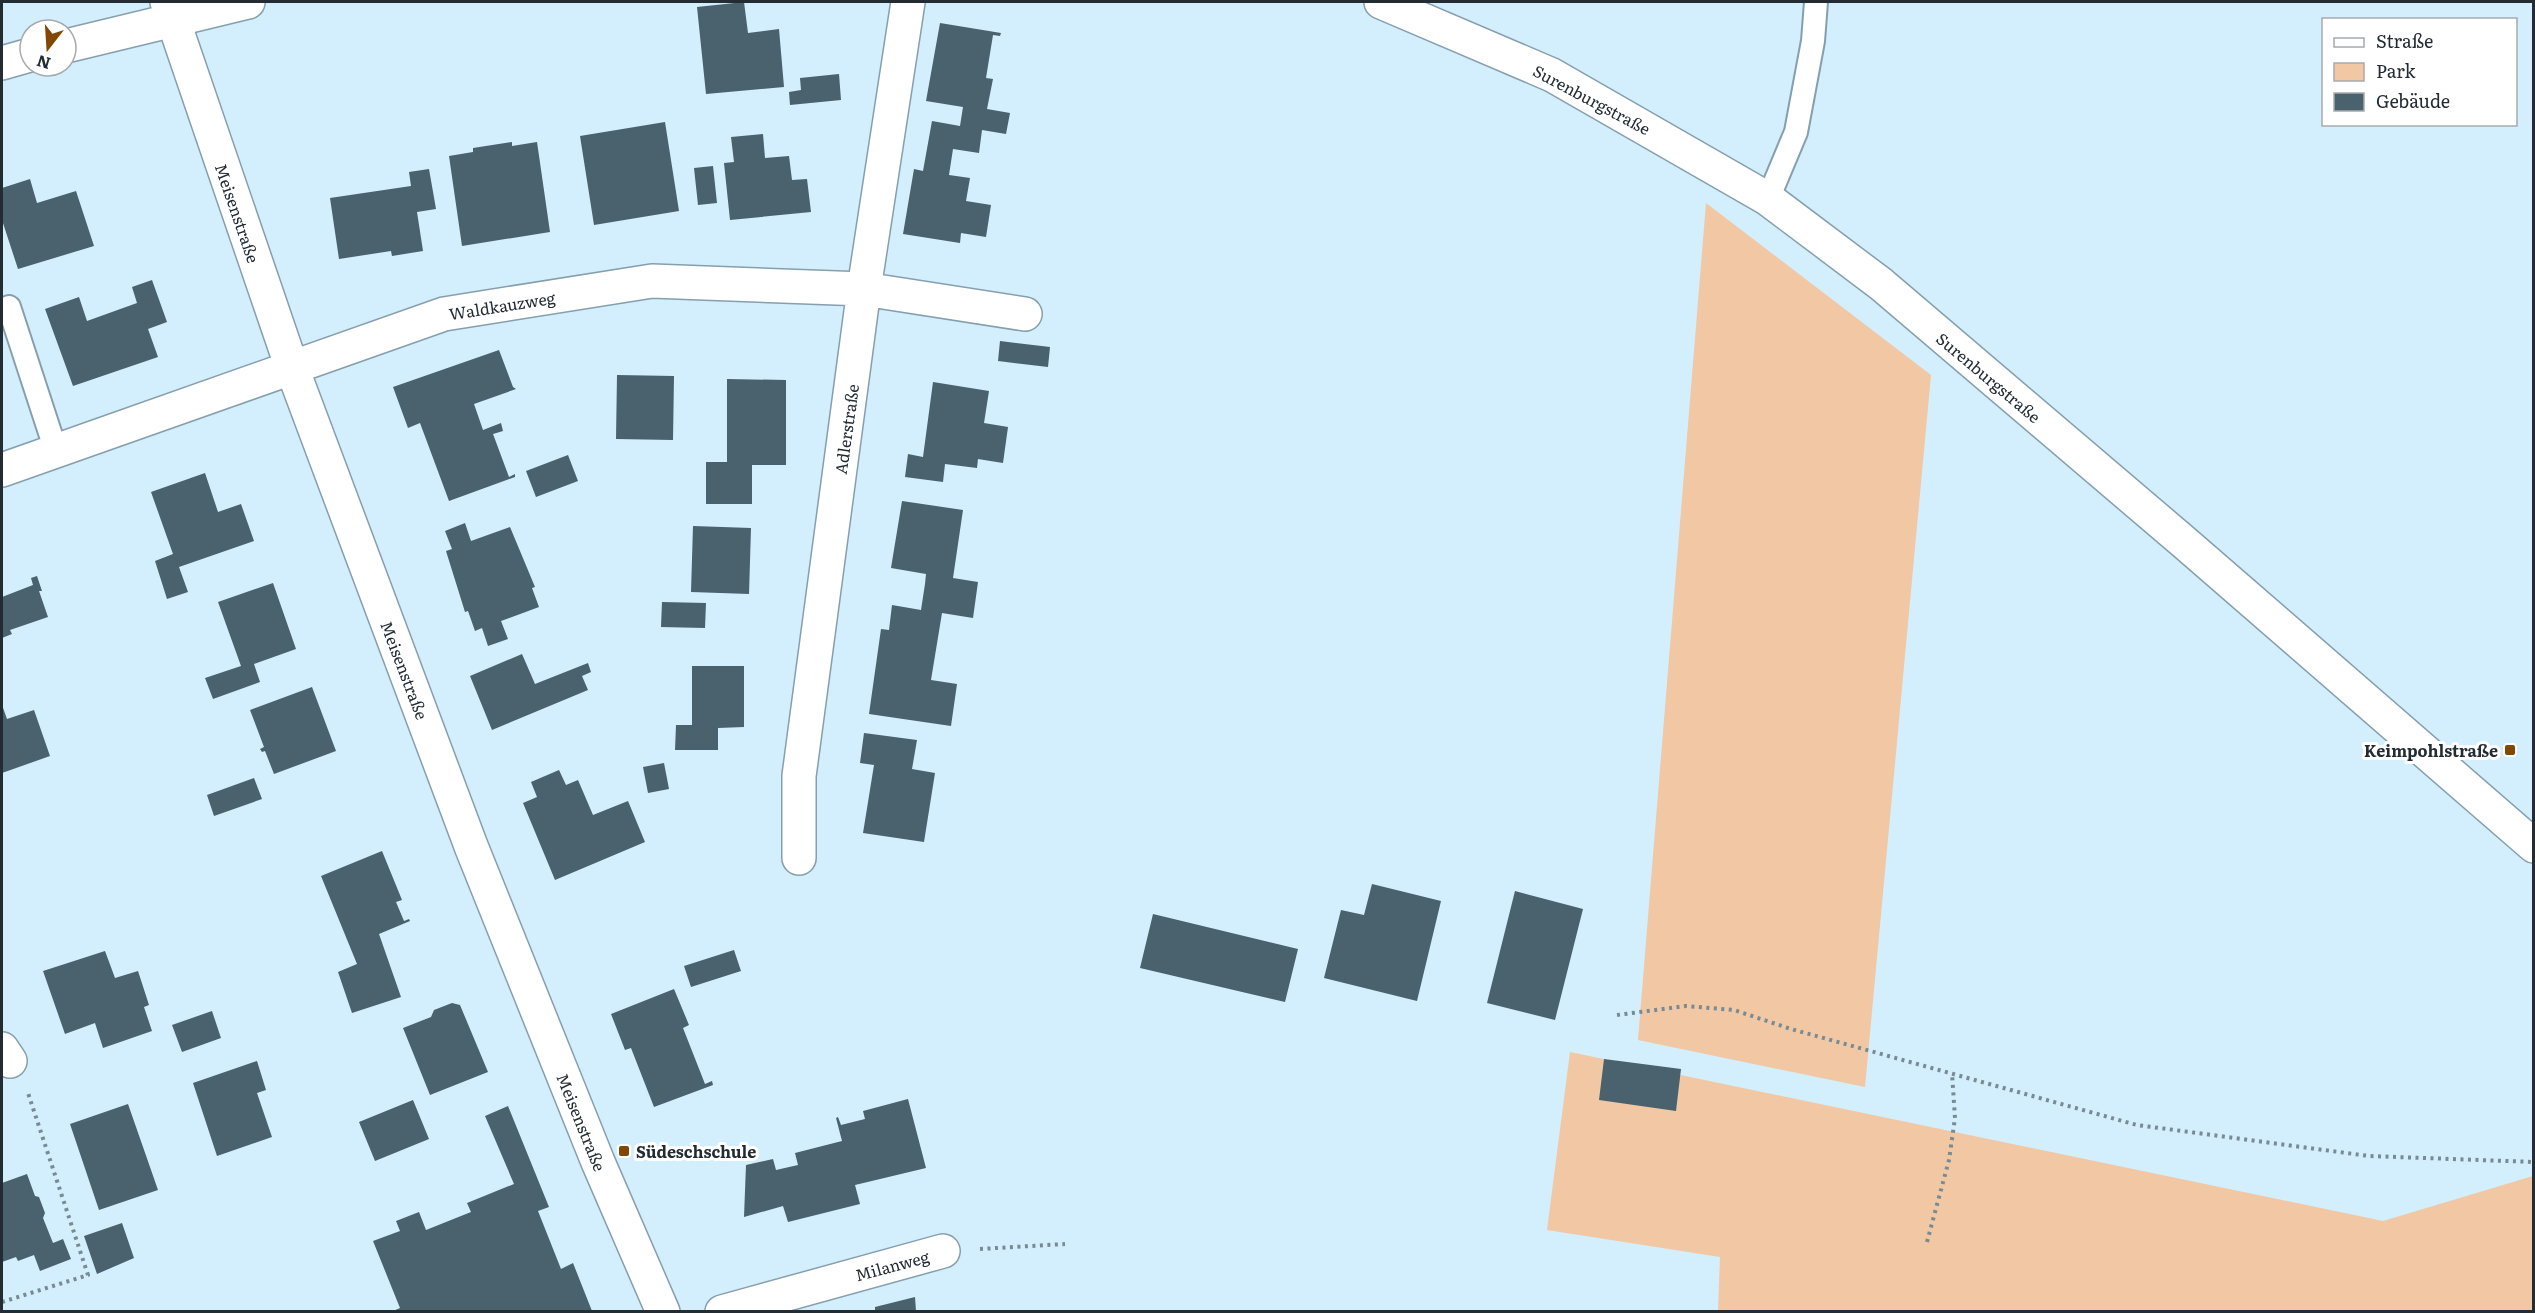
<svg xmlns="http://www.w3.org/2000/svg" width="2535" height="1313" font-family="Literata,serif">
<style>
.green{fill:#f1c7a4}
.building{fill:#4a616e}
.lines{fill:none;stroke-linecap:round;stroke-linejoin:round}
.lane-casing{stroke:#869fad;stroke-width:26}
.street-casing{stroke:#869fad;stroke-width:36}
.secondary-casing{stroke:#869fad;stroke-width:36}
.path{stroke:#788b95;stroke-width:4;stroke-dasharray:3 4.5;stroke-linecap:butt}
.lane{stroke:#fff;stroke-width:22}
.street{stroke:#fff;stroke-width:33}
.secondary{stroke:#fff;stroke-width:33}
.poi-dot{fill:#824700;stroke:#fff;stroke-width:2}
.labels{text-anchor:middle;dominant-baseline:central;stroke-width:6;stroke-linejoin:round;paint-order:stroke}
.street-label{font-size:16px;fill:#222c32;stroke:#fff}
.poi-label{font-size:16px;font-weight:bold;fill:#222c32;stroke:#fff;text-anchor:end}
</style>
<rect width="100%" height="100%" fill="#d3eefc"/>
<path class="green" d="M1706,203L1931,375L1865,1087L1638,1040Z
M1570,1052L2383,1221L2533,1176V1311H1718L1720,1257L1547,1230Z"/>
<path class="building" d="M744,2L748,33L779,29L784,87L706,94L697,7Z
M940,23L1001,33L1000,36L993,35L986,78L993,79L987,109L1010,113L1006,134L982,130L979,153L953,149L949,175L970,178L966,201L991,205L986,237L961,233L960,243L903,234L914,169L923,171L932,121L960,126L963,107L926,101Z
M839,74L841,100L790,105L789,92L801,90L800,78Z
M665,122L679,211L594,225L580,136Z
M763,134L765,158L789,156L792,180L807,179L811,212L730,220L724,163L734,162L731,137Z
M512,142V146L537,142L550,232L462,246L449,156L473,152V148Z
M713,166L717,203L698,205L694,168Z
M429,169L436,209L417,212L423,251L392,256L391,251L339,259L330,198L411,186L409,172Z
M30,179L37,203L76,191L94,246L18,269L2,220V188Z
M152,280L167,322L148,329L158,357L73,386L45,309L79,297L87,321L137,303L132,287Z
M1000,341L1050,347L1048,367L998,361Z
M499,350L513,387L516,389L474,404L483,430L501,423L503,431L493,434L509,477L515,474V477L449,501L420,423L408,428L393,387Z
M617,375L674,376L673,440L616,439Z
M727,379L786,380V465H752V504H706V462H727Z
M933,382L989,391L984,423L1008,427L1003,463L978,459L977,468L945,464L943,482L905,477L908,454L923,457Z
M568,455L578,481L536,497L526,471Z
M205,473L218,512L241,504L254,541L179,567L188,592L167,599L155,561L173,554L151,492Z
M902,501L963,510L953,578L978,582L973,618L942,613L931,680L957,684L951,726L869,714L881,629L889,630L892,605L921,610L925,584L926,574L891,568Z
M465,523L471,541L510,527L535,587L532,588L539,607L501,621L508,639L488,646L482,628L475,631L468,611L465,612L446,551L452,549L445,531Z
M693,526L751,528L749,594L691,592Z
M37,576L42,591H39L48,617L10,630L12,634L2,638V597L33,585L31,578Z
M273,583L296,649L254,664L260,682L213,699L205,678L241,666L218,602Z
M662,602L706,603L705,628L661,627Z
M522,654L535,684L588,663L591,672L582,676L588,690L492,730L470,676Z
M692,666H744V727L718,728V750H675L676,725H692Z
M312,687L336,751L274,774L265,751L262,752L260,749L264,747L250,710Z
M2,705L7,719L34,710L50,756L2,773Z
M864,733L917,740L912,769L935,773L924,842L863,833L874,765L860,763Z
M664,763L669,789L648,793L643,767Z
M559,770L566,785L578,780L593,815L628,801L645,842L555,880L523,803L537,797L531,782Z
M254,778L262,799L214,816L207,795Z
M382,851L402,900L396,902L404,921L409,919L410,921L379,934L401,997L352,1013L338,972L357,964L321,876Z
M1372,884L1441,901L1417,1001L1324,978L1341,910L1364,915Z
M1515,891L1583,909L1555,1020L1487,1003Z
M1153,914L1298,949L1285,1002L1140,968Z
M734,950L741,971L691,987L684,966Z
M105,951L115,978L138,971L149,1005L144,1007L152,1031L103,1048L95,1023L65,1034L43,971Z
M674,989L689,1025L683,1028L705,1084L712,1081L713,1085L654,1107L631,1048L625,1050L611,1014Z
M452,1003L460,1005L488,1072L430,1095L403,1028L431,1017L434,1010Z
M212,1011L221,1038L182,1052L172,1025Z
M1604,1059L1681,1069L1676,1111L1599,1100Z
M257,1061L266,1090L257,1093L272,1137L217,1156L193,1083Z
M908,1099L926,1168L855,1185L860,1204L788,1222L783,1206L744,1217L746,1165L773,1159L776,1170L798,1165L795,1153L842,1141L836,1118L838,1117L841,1125L865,1119L863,1111Z
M413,1100L429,1139L375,1161L359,1122Z
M128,1104L158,1190L99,1210L70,1124Z
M508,1106L549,1207L538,1211L561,1269L573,1263L592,1311H393L400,1308L373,1241L400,1231L396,1221L419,1212L426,1230L471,1212L467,1203L514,1184L485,1116Z
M27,1174L35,1196L39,1197L45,1213L43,1218L53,1243L63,1239L71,1259L40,1271L34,1255L18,1261L16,1257L2,1262V1183Z
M122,1223L134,1258L97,1274L84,1236Z
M915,1297L916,1311H875V1307Z"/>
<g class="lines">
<defs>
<path id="lane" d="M1768,199L1796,132L1813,41L1816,2
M9,307L56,451"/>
<path id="street" d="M167,2L292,368L471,846L598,1162L663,1312
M2,470L444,314L652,281L864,289L1025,314
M799,858V776L864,289L908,2
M2,1049L10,1061
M722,1312L943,1251"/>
<path id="secondary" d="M1381,2L1552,75L1768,199L1881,284L2185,543L2534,846
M66,46L248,2
M2,63L30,55"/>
</defs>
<use href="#lane" class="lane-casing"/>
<use href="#street" class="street-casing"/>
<use href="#secondary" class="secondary-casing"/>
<path class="path" d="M1617,1015L1686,1006L1734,1010L1791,1029L2137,1125L2369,1156L2534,1162
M1927,1242L1949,1160L1955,1118L1952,1073
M980,1249L1065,1244
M2,1302L88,1275L28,1093"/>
<use href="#lane" class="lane"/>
<use href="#street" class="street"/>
<use href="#secondary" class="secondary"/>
</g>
<g class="poi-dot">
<rect x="2504" y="744" width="12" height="12" rx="3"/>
<rect x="618" y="1145" width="12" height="12" rx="3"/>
</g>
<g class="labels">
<g class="street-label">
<text transform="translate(1592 99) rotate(28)">Surenburgstraße</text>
<text transform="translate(238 213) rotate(71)">Meisenstraße</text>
<text transform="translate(502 305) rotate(-9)">Waldkauzweg</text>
<text transform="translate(1989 377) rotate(40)">Surenburgstraße</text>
<text transform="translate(846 429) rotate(-82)">Adlerstraße</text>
<text transform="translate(405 670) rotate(69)">Meisenstraße</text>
<text transform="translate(582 1122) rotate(68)">Meisenstraße</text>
<text transform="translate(892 1265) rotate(-15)">Milanweg</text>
</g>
<g class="poi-label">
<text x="2498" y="750">Keimpohlstraße</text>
<text x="636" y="1151" text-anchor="start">Südeschschule</text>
</g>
</g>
<rect width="2535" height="1313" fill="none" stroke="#222c32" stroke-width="6"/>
<rect x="2322" y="18" width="195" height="108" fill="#ffffff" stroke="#a7abad" stroke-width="1.5"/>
<rect x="2334" y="38" width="30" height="9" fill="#ffffff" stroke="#a7abad" stroke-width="1.5"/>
<text x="2376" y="48" font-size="18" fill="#222c32">Straße</text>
<rect x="2334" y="63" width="30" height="18" fill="#f1c7a4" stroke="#a7abad" stroke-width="1.5"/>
<text x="2376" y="78" font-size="18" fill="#222c32">Park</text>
<rect x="2334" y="93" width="30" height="18" fill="#4a616e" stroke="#a7abad" stroke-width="1.5"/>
<text x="2376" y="108" font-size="18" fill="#222c32">Gebäude</text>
<g transform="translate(48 48) rotate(197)"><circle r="28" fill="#ffffff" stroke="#a7abad" stroke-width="1.5"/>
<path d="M0-4.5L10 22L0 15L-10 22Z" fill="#824700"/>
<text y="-9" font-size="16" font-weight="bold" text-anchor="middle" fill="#222c32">N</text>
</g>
</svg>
